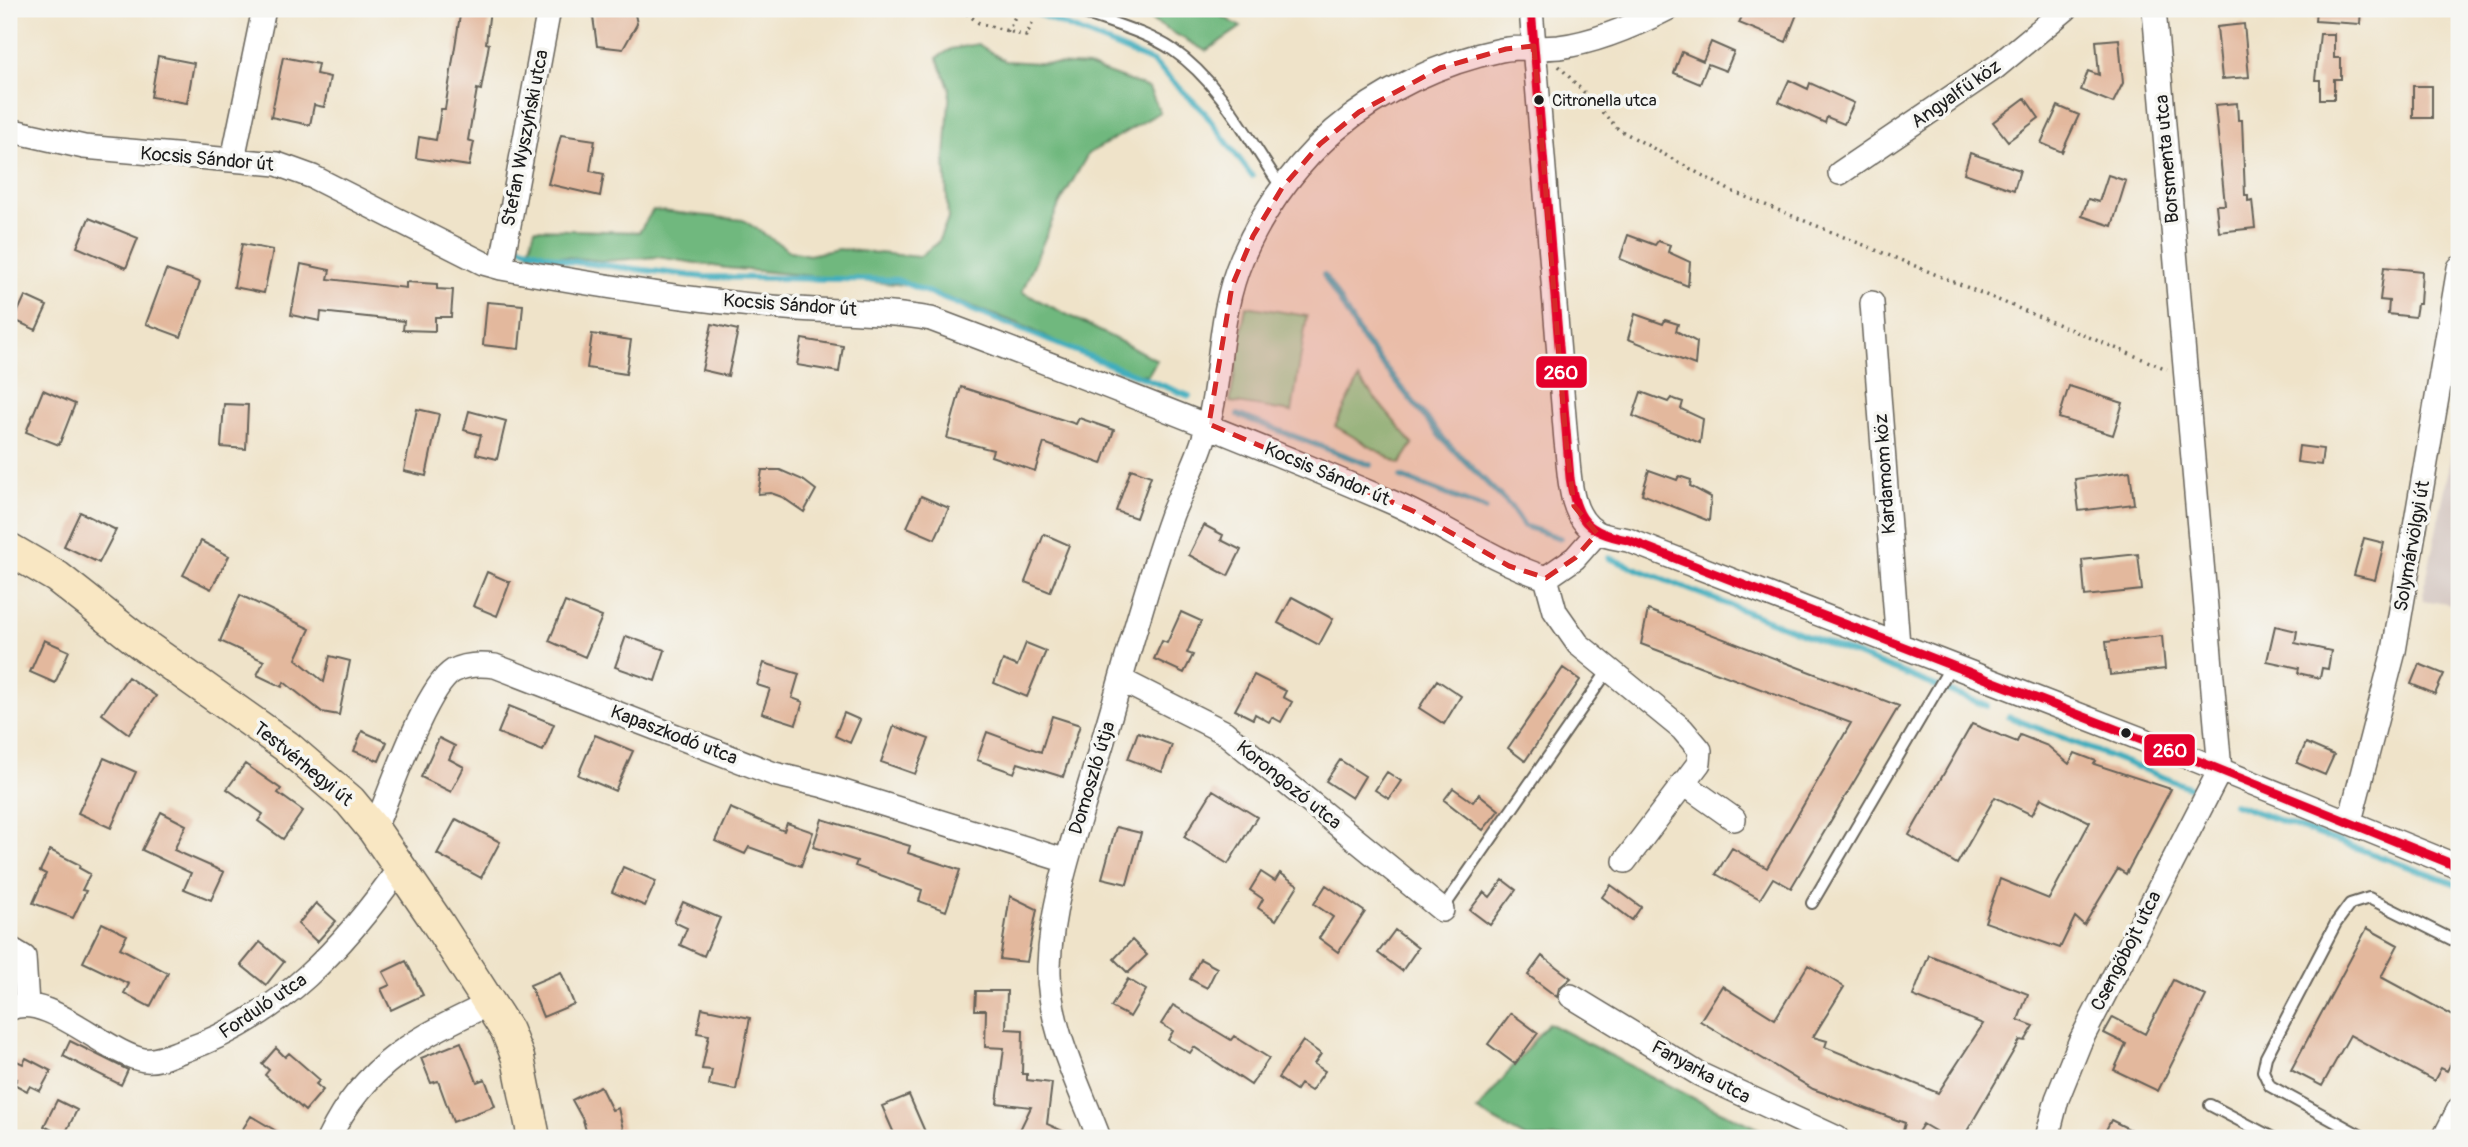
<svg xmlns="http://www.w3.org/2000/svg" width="2468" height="1147" font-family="Pangolin,sans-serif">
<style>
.industrial{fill:#cfc0ba}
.green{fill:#8bd895;stroke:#547a58;stroke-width:2}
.forest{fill:#70b87e;stroke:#466a4d;stroke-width:2}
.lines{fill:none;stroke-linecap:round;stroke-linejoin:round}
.stream{stroke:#3fadbd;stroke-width:6}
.building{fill:#e3b89d}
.lane-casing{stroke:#666259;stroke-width:14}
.street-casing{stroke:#666259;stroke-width:26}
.secondary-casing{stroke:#666259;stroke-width:35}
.path{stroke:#666259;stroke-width:3.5;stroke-dasharray:2 5;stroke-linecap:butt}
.lane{stroke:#fff;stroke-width:10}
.street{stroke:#fff;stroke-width:23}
.secondary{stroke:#f9e7c3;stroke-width:32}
.bus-1-casing{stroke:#f6f6f2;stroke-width:14}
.bus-1{stroke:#e4002b;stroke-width:9}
.marked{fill:#d62828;fill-opacity:0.2;stroke:#d62828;stroke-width:5;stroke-dasharray:14 9;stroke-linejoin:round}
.bus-dot{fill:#1c1c1c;stroke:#f6f6f2;stroke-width:2.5}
.labels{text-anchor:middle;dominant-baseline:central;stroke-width:7;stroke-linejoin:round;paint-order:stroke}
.bus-label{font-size:17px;fill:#1c1c1c;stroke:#f6f6f2;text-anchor:start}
.street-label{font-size:19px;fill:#1c1c1c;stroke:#f6f6f2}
.line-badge{stroke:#f6f6f2;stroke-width:2.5}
.badge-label{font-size:19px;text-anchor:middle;font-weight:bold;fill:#fff}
</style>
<rect width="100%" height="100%" fill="#f6f6f2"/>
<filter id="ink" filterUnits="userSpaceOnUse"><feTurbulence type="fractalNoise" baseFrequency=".0143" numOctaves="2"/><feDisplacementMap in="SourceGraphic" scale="14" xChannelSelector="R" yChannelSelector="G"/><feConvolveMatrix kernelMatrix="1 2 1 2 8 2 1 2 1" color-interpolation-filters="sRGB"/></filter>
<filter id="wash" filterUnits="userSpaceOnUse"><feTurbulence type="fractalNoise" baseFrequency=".00686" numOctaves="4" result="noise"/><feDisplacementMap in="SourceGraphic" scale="28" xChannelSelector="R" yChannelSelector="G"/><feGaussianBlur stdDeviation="1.57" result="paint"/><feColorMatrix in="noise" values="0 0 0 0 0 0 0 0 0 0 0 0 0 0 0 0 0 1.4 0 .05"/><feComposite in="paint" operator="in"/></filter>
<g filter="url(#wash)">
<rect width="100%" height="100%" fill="#efe3c9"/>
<path class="industrial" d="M2459,420V606L2422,600Z"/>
<path class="green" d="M1246,306L1307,316L1292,412L1230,402Z
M1359,379L1413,444L1400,464L1335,426Z"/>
<path class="forest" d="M1131,9H1209L1241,27L1206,51Z
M978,44L1005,61L1088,66L1149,88L1160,112L1088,154L1059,205L1022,292L1157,360L1148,375L1120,371L1017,323L915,286L726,268L658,257L604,261L528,253L535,229L639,232L653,210L743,220L790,251L809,255L838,249L919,257L938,242L948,219L945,158L950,89L937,58L951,49Z
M1548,1023L1699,1101L1778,1138H1526L1477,1111Z"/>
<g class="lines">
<path class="stream" d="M1026,9L1153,62L1204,112L1252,176
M516,245L567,261L703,277L897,280L1189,396
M1324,275L1363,340L1442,438L1510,506L1524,526L1560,538
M1238,415L1370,465
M1401,477L1485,509
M1609,558L1987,706
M2009,717L2191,788
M2234,804L2459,885"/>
</g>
<g id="blocks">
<path class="building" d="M461,9H490L486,43L489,44L481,90L477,89L468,140L474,142L469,166L416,158L419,137L436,140L441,109H445Z
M597,9H634L637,24L623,49L597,46L593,17Z
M1745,9H1799L1786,42L1739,23Z
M2316,9H2361L2360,24L2315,21Z
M2244,24L2249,77L2222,79L2217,27Z
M2320,34H2334V58H2341V79H2334V99H2320V80H2315Z
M2119,39L2123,83L2113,103L2081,90L2088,71L2099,75L2096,41Z
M1711,42L1734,52L1726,71L1708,64L1700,84L1674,73L1682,52L1703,61Z
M158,56L194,63L187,103L151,97Z
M283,57L318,64L316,74L330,77L324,107L314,105L310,125L271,117Z
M1789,80L1808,89L1810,83L1854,103L1844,124L1827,117L1825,123L1779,102Z
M2413,86H2432V118H2413Z
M2025,98L2039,118L2008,141L1993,122Z
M2237,103L2238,120H2242L2245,195H2248V201L2252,200L2255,228L2219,232L2216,205H2225L2215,105Z
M2058,106L2079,115L2062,152L2041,143Z
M561,135L595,140L590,171L604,174L600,196L548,184Z
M1970,153L2020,170L2014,190L1964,173Z
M2108,175L2126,181L2112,226L2082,216L2088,199L2099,202Z
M89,218L138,238L126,268L77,247Z
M1628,235L1655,245L1658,241L1670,245L1668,252L1690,262L1688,286L1620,259Z
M242,244L273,250L264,293L234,287Z
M301,264L330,270L328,279L406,288V282L437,284V289L453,290L451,317H435V331L403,330L404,321L321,312L320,321L291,315Z
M2384,267L2422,271L2420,304H2417L2415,317L2388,314L2389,301L2380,300Z
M166,270L200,282L181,337L146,324Z
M25,296L47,306L36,330L14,320Z
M487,302L523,305L519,349L483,345Z
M1635,314L1663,324L1665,320L1678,324L1676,331L1697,342L1695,365L1628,339Z
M712,324L738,330L728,376L702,370Z
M592,334L631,340L626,374L587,368Z
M802,339L843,346L839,372L797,365Z
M2069,386L2123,403L2113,435L2059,418Z
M961,387L1076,424L1079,418L1114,430L1102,464L1044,443L1035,471L991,456L993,450L947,438Z
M43,390L75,404L59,445L26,432Z
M1641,392L1668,402L1671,398L1683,402L1681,409L1703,419L1700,443L1633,416Z
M224,404L248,405L246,449L221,447Z
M417,409L439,414L426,476L404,471Z
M469,411L506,421L497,459L476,454L481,435L464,430Z
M2299,446L2323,449L2321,465L2297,462Z
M1131,469L1151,476L1136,518L1116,511Z
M762,470H780L803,480L816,490L804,512L782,497L771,493L758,494Z
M1649,470L1677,480L1679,476L1691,480L1690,486L1711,497L1709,521L1642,494Z
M2130,471L2134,504L2079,511L2075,479Z
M921,496L949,508L935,539L907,527Z
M80,512L116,530L99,563L64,546Z
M1204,525L1223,535L1221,540L1241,550L1228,576L1189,555Z
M1044,534L1069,545L1050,592L1025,582Z
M2364,538L2384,543L2375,580L2354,575Z
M201,541L229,556L211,589L183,575Z
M2138,554L2142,590L2085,596L2082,560Z
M487,572L510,582L497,616L473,606Z
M240,595L310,629L296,659L324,682L330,656L350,661L339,715L322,712L284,682L282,687L257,675L264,661L220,641Z
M1292,597L1333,619L1319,645L1278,623Z
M565,602L602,617L585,657L549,641Z
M1648,610L1899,706L1791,888L1773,878L1760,899L1716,874L1732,848L1767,868L1851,723L1641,644Z
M1181,612L1201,621L1187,653L1193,655L1184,673L1154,659L1162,641L1167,643Z
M2275,626L2297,631L2295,643L2331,651L2328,669L2322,668L2320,678L2298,673L2299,668L2267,661Z
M626,636L665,650L655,681L615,667Z
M2162,636L2165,669L2110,675L2106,642Z
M44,640L69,651L55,683L30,672Z
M1026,643L1046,651L1027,697L994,683L1003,660L1017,666Z
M764,663L799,674L792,698L803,702L796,724L762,713L770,689L757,685Z
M2419,664L2444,674L2435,694L2411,684Z
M1563,668L1580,680L1525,761L1508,748Z
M1254,675L1286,691L1283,697L1292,702L1281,722L1272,717L1269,722L1255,714L1253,719L1235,710Z
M128,677L156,696L129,734L102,714Z
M1437,680L1461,696L1444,724L1419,708Z
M509,706L554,724L543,751L498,733Z
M844,713L860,720L850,743L835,736Z
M1052,716L1080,725L1063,777L1018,763L1014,773L977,760L987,732L1041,752Z
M1972,724L2017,742L2020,735L2048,746L2069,764L2075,753L2096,761L2094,764L2171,789L2126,874L2118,869L2084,925L2075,917L2060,948L1985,922L2000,879L2049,899L2090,822L2041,798L2032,815L1995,797L1957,864L1909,835Z
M894,726L929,739L915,774L881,762Z
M362,731L387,742L379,761L354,751Z
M1138,732L1172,745L1162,772L1128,759Z
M595,735L633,751L615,791L578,775Z
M439,738L455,746L449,759L464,767L451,792L421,777Z
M2306,743L2334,755L2325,775L2297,763Z
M104,758L136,772L111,828L78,813Z
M1340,760L1365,776L1352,798L1326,781Z
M245,764L281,789L278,793L303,811L283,839L258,821L263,814L227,789Z
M1387,772L1401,781L1389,799L1375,790Z
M1453,788L1473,802L1479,794L1499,810L1483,830L1444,800Z
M1213,790L1257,817L1228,864L1184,837Z
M730,808L784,831L787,823L813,832L801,866L749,847L745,854L715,841Z
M161,812L186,825L174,850L224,872L211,900L184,889L191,873L142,850Z
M456,819L500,842L481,878L437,854Z
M822,819L910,846L908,853L960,870L946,911L919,901L922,890L855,866L857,861L813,847Z
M1116,827L1141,833L1127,884L1102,878Z
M50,850L80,865L79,868L90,874L82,890L86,891L73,918L33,903L46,874L40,871Z
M623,867L656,881L645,906L612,892Z
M1261,872L1275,881L1280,873L1298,885L1276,920L1258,908L1263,899L1250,890Z
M1503,880L1516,890L1490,925L1470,910L1484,892L1490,897Z
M1326,885L1365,912L1338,952L1319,938L1333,917L1314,904Z
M1611,885L1641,907L1632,920L1602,897Z
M1010,896L1037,909L1027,962L1000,959Z
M683,902L720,918L704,956L680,945L687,928L674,922Z
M316,903L336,921L317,942L298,924Z
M102,923L127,935L120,948L168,973L150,1007L124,993L129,984L83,962Z
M2367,928L2398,945L2381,977L2459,1019V1048L2447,1071L2441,1068L2434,1081L2350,1035L2322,1086L2291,1070Z
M1395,930L1418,948L1402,971L1378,953Z
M1132,940L1147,955L1128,973L1114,959Z
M260,942L284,962L266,985L241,965Z
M1929,955L2028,994L2018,1020L2034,1026L2025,1041L2020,1040L1963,1138H1947L1923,1124L1916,1135L1903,1131L1905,1123L1813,1089L1700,1021L1722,986L1775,1019L1808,965L1844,987L1813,1037L1827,1041L1825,1047L1938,1093L1983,1024L1913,996Z
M1542,956L1571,978L1559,988L1557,997L1528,975Z
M1200,959L1217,968L1207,988L1190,979Z
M406,961L423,995L391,1010L381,989L390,985L383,972Z
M561,972L574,1004L543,1017L530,985Z
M1128,979L1146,990L1130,1017L1111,1007Z
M2173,980L2206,996L2158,1091L2114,1070L2126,1044L2104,1033L2113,1017L2145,1034Z
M976,991H1007L1006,1029L1023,1030L1022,1074H1027V1080L1052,1083L1047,1124L1078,1138H1016L1031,1107L997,1103L1004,1048L985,1047L986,1010H975Z
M1173,1005L1231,1040L1234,1036L1269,1058L1251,1085L1194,1047L1190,1053L1168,1040L1173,1031L1161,1024Z
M702,1008L750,1018L736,1090L709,1085L712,1070L702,1069L709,1035L697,1033Z
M1511,1013L1538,1033L1515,1064L1488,1044Z
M70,1041L128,1070L121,1085L63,1056Z
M1303,1041L1321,1054L1314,1064L1325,1071L1311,1091L1300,1084L1296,1090L1278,1078Z
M461,1042L477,1082L485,1079L495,1106L453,1122L438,1081L431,1083L421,1058Z
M276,1048L285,1057L289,1053L320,1080L316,1084L323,1090L305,1111L265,1075L269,1070L262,1064Z
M26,1058L51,1071L40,1091L30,1086L27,1091L14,1084L17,1079L9,1075L17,1061L23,1064Z
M600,1086L612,1110L618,1108L623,1129L616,1131L617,1138H588L583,1120L572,1100Z
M909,1095L926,1134L916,1138H896L882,1106Z
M57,1100L77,1110L64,1136L44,1126Z
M251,1116L288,1138H237Z
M2111,1120L2147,1138H2102Z"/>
</g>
</g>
<g filter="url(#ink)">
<use href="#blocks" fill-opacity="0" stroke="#666259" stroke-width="2"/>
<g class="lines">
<defs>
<path id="lane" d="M1074,9C1106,22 1145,31 1173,50C1221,83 1250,142 1282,188
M1812,903L1951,666
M1442,910L1609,669
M2210,1105L2273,1138
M2365,1138L2270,1086L2263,1071L2266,1057L2336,923L2350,904L2369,898L2459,943"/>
<path id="street" d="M1531,9L1566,441C1570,471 1567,515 1596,532C1605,537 1618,538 1628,540L2198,761L2459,867
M9,130L84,147L277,164L313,177L483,263L501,268C599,286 698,302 798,309C843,312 886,311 931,319C1085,377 1238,436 1389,501C1443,524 1490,560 1546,578L1575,558L1597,533
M233,159L264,9
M1840,173L1996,67L2066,9
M501,268L549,9
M1872,303L1898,645
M1546,578L1555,611L1578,644L1682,729L1700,750L1699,763L1625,861
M1121,680L1224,732L1442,910
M1683,783L1734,819
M2350,821L2394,651L2459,268
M374,830C389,796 425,688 453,671C466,664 481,664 495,666L774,774L821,785L1067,861
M9,948L24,957L27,1005
M1571,996L1699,1074L1837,1138
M9,1009C46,990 106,1054 144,1060C157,1062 172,1054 185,1050C279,1018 345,946 400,867
M329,1138C364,1064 420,1036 491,1003
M1099,1138C1079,1084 1047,1025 1049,966C1051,901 1074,838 1092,777C1119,690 1141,600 1172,514C1182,490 1195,466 1203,441C1224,382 1215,321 1242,258C1263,210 1295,166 1334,131C1380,91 1442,62 1501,50C1521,46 1540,49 1559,47C1597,42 1634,26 1667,9
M2047,1138L2057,1099L2080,1042L2220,770L2154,9
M2444,1138L2459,1109"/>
<path id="secondary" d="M9,549L57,577L142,644L286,746L350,801L374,830L437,922L507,1031L518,1058L534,1138"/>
</defs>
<use href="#lane" class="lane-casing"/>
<use href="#street" class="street-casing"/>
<use href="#secondary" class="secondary-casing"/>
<path class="path" d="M961,9L979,23L1026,36L1033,22
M1007,32L1015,17
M1559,66L1618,129L1729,190L2167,369"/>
<use href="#lane" class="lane"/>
<use href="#street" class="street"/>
<use href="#secondary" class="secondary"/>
<defs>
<path id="bus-1" d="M1531,9L1570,478C1576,520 1587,533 1628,540L2198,761L2459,867"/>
</defs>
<use href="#bus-1" class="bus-1-casing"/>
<use href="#bus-1" class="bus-1"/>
</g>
</g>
<path class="marked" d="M1534,46L1566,441L1574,506L1597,533L1575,558L1546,578L1509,566L1413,511L1209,424L1232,286L1253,236L1282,188L1320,144L1359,112L1440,68L1506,49Z"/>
<g class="bus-dot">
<circle cx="1539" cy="100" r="6"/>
<circle cx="2126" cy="733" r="6"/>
</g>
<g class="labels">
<g class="bus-label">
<text x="1552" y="100">Citronella utca</text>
</g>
<g class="street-label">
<text transform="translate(1956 94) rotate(-35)">Angyalfű köz</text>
<text transform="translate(525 138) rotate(-79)">Stefan Wyszyński utca</text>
<text transform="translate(207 159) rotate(5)">Kocsis Sándor út</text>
<text transform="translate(2167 159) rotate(-95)">Borsmenta utca</text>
<text transform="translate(790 305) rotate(4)">Kocsis Sándor út</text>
<text transform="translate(1327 474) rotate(23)">Kocsis Sándor út</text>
<text transform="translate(1885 474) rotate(-94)">Kardamom köz</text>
<text transform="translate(2412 546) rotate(-80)">Solymárvölgyi út</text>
<text transform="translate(674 735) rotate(21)">Kapaszkodó utca</text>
<text transform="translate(303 764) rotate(39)">Testvérhegyi út</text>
<text transform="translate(1092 778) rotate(-73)">Domoszló útja</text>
<text transform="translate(1289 785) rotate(39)">Korongozó utca</text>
<text transform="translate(2126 951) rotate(-63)">Csengőbojt utca</text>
<text transform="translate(263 1006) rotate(-34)">Forduló utca</text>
<text transform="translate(1701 1072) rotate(29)">Fanyarka utca</text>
</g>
</g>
<g class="line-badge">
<rect x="1535" y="355" width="53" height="34" rx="7" fill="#e4002b"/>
<rect x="2143" y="733" width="53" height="34" rx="7" fill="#e4002b"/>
</g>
<g class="badge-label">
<text x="1561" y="379">260</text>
<text x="2170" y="757">260</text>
</g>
<rect width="2468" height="1147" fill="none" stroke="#f6f6f2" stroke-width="35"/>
</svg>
